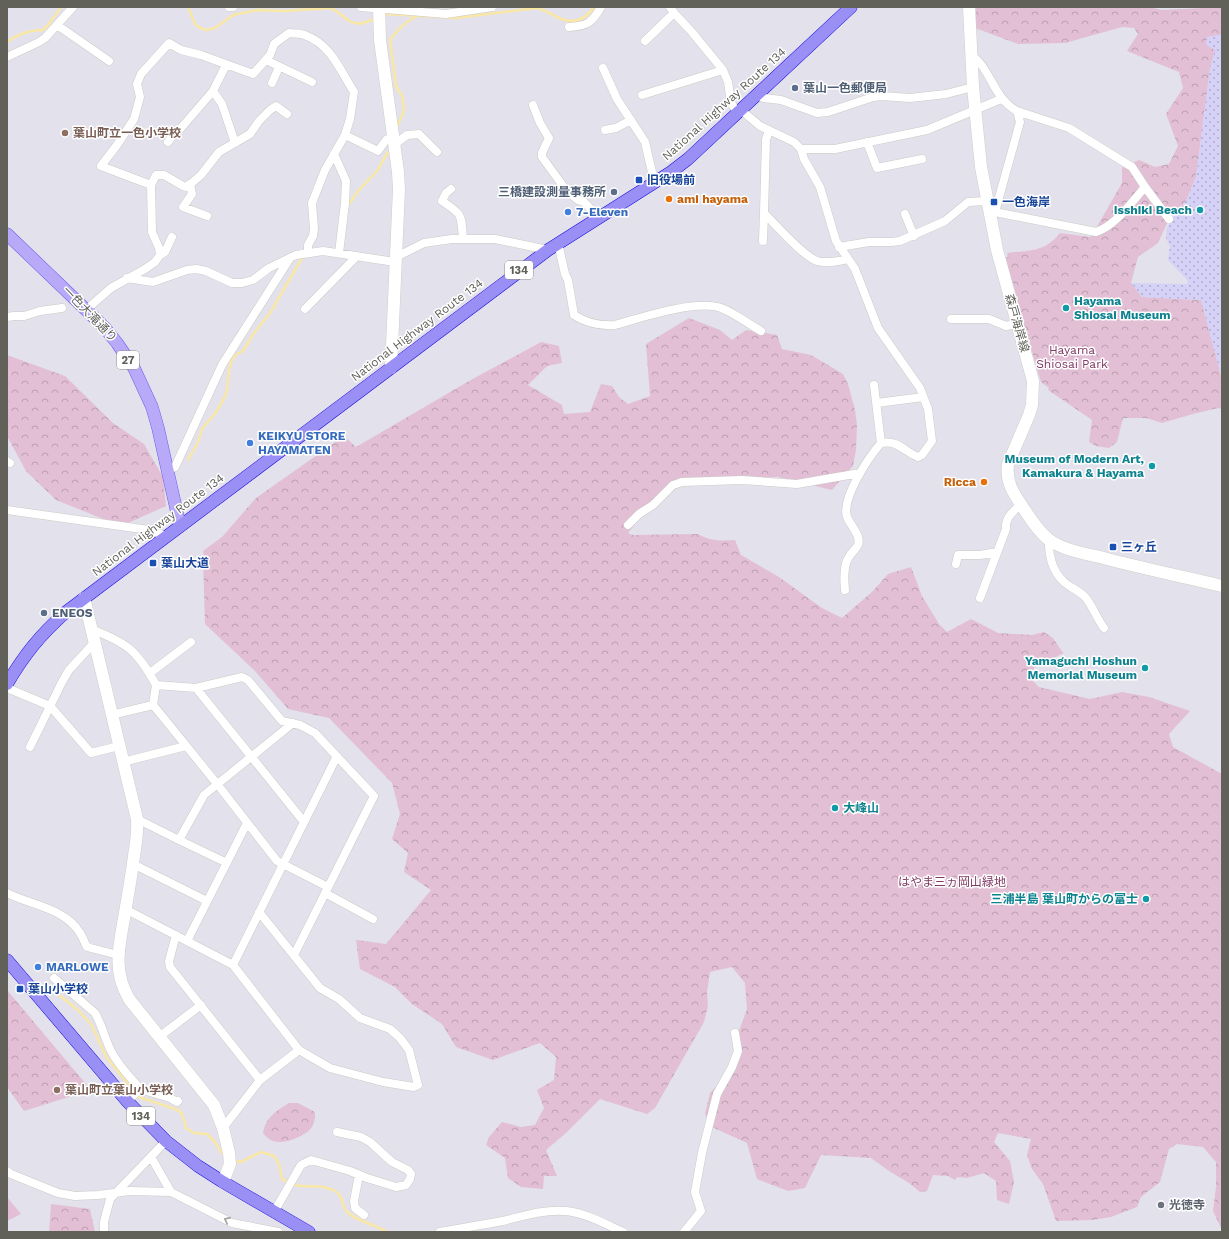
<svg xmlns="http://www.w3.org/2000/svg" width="1229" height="1239" font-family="'Work Sans','Noto Sans JP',sans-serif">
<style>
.forest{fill:url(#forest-crowns)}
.sand{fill:url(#sand-dots)}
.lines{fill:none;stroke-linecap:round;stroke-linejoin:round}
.stream{stroke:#f9e7a4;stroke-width:2.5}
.street-casing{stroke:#cbcbc5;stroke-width:9}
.secondary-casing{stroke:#cfcfc7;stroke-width:13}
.primary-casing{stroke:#6a5fe7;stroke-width:13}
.highway-casing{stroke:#1910dd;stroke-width:13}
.street{stroke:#fff;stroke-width:8}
.secondary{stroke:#fff;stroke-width:12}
.primary{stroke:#b9a9f9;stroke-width:12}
.highway{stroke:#9a8ff5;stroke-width:12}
.oneway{stroke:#a0a09c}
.service-dot{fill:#5c6f8a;stroke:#fff;stroke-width:1.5}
.education-dot{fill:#8d6e63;stroke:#fff;stroke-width:1.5}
.transit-dot{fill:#1a4fb4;stroke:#fff;stroke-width:1.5}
.food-dot{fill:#e8710a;stroke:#fff;stroke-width:1.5}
.culture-dot{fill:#0f9aa8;stroke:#fff;stroke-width:1.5}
.shop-dot{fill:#3f7fe0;stroke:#fff;stroke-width:1.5}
.worship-dot{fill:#6b7280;stroke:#fff;stroke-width:1.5}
.labels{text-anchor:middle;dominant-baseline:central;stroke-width:3;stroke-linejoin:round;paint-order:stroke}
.shield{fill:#fff;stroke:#90908c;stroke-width:1}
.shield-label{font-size:11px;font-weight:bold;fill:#61615a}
.service-label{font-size:12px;font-weight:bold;fill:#4e5e75;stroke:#fff;text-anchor:start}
.street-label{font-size:12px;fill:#61615a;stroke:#fff}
.education-label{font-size:12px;font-weight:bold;fill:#785e54;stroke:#fff;text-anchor:start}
.transit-label{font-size:12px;font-weight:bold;fill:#164399;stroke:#fff;text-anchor:start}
.food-label{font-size:12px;font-weight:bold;fill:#c56008;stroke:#fff;text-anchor:start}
.culture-label{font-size:12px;font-weight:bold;fill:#0d838f;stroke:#fff;text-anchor:end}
.shop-label{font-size:12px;font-weight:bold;fill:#366cbe;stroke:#fff;text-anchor:start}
.park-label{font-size:12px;fill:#803a64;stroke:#fff}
.worship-label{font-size:12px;font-weight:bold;fill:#5b616d;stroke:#fff;text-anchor:start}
</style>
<defs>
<pattern id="forest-crowns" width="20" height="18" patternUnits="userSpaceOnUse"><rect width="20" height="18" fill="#e2bfd5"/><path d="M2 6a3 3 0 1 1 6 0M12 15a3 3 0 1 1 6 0" fill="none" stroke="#bb9fb0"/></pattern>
<pattern id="sand-dots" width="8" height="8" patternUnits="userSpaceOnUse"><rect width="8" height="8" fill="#d6d1f7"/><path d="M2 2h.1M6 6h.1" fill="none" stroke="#b1adcb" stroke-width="1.8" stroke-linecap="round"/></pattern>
</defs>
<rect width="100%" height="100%" fill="#e3e1ec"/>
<path class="forest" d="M976,7H1149L1162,10L1203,8V7H1222V35L1219,36L1210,69L1196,177L1186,201L1169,219L1158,243L1138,257L1131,283L1142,297L1201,300L1222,379V409L1218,408L1193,414L1162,423L1146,418H1123L1117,442L1109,448L1096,446L1089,442L1092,420L1048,390L1049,388L1041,382L1004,257H1008L1007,253C1030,250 1044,253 1060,233L1091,237L1122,183V168L1139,160L1155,167L1169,164L1178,146L1166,114L1183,88L1179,72L1127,51L1138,34L1134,28L1122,27L1065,43L1018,44L975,28Z
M689,318L720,330L732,340L746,330L777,335L782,349L811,355L843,374L848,384L855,410L857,425L856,450L853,466L832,490L778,477L707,480L680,485L668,496L644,513L628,533L632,535L698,534C710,541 721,541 735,540L741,555L779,577L822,608L842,618L873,591L888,574L911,567L922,596L939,624L947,632L971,619L998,633L1032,635L1044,632L1053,638L1063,653L1054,658L1037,661L1030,678L1039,687L1090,699L1122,692L1149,697L1190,711L1169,734L1173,747L1222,774V1230L1213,1211L1216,1187V1162L1203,1147L1177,1144L1169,1149L1160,1182L1141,1197L1137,1207L1111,1217L1092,1220L1056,1221L1043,1184L1032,1169L1027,1155L1031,1139L998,1133L994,1142L1010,1161L1014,1182L1009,1204L997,1200L996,1181L984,1173L967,1178L957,1177L955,1180L948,1176L933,1175L927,1191L920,1192L909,1183L889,1171L871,1158L821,1155L805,1188L788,1191L757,1179L747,1143L712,1127L705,1114L710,1093L737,1064L739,1031L747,1009L745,983L732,967L710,972L707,992L708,1006L704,1022L655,1108L647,1114L600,1099L566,1133L546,1150L557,1176H544L543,1189L521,1187L508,1178L505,1158L486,1145L489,1137L502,1122L521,1127L535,1125L544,1108L537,1090L554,1080L556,1057L540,1043L493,1060L456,1047L442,1024L412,1004L395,987L360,969L356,940L386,944L431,890L404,872L408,853L392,839L400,814L392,783L329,718L288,709L255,671L205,624L203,559L204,557L203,551L222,537L256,498L344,436L356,447L469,381L541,342L559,346L562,363L547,366L528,385L562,405L564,414L590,412L601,384L612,386L619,397L628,404L650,396L646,344Z
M7,355L65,376L113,423L144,444L163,477L166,506L128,523L106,520L56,500L26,471L7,436Z
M7,990L91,1090L24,1111L7,1087Z
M289,1103H298L315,1112C315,1117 315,1122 312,1127C306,1136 284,1145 273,1141C269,1140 266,1136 263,1133C266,1117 276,1111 289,1103Z
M7,1197L21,1214L7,1221Z
M51,1204L90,1209L95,1232H49Z"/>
<path class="sand" d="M1222,34V379L1201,300L1142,297L1131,283L1187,284L1188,281L1168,260L1170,246L1166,238L1167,228L1172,219L1186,201L1196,177L1210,68L1215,50L1206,45L1207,37Z"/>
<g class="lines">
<path class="stream" d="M188,7L195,24L200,28L207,30L215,28L233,15L257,10L284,11L330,8C336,10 339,13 344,17C356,27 363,24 376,18
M382,15L385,14L456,18L537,8C546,10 551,15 559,18C574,25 585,20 594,7
M7,42C18,34 29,30 43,30L48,25L61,7
M398,125L404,110L402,96L396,86L390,40C397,30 404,23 415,17
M348,203L351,202L357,192L377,171L388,152
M188,460L198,442L202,429L216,412L223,400L227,391L229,371L231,362L235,355L243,351L254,333L270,313L302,258
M49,987L78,1010L91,1024L107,1058L139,1097L178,1110L182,1114L186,1128L194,1133L207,1134L215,1142L222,1153L225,1155
M234,1161L241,1162L261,1152L274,1156L279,1164L282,1179C289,1182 295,1186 302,1186C314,1187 324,1185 335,1191C343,1195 342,1206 347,1212C354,1219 376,1226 386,1231"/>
<defs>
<path id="street" d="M229,7H233
M361,7L446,14L492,7
M670,7L674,13L691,31L723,70L728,82L731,103L738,113
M57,25L109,61
M569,27C587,26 592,23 601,7
M645,41L674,13
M971,55C991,68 992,97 1017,111L1020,122L995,212H990
M7,57L39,42L45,38L73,7
M266,60L312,82
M226,65L213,91L222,104L235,143
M603,68L617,99L645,142L652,172L656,181
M272,83L279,67
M642,95L723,70
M756,95L764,98L781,100L817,113L828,112L873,97L882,96L910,98L946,94L973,87
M533,105L540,123L549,138L542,153V157L566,190L578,200L584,202L599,217
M741,110L760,126L794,142L801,149L804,159L820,187L836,241L855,269L878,328L920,388L928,409L932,441L922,455L918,457C903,451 899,440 881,443
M1017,111L1069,128L1132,167L1145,187L1169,219
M605,130L616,128L631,120
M769,131L766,139L764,213C776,225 803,256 817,261C827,264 839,261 848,259
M345,135L378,151L386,140L393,136
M168,142L174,133L181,128L213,91
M867,142L877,168L922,159
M395,144L407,135L419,134L437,152
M801,149H835L927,130L1001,99
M334,154L346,181L345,203L339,253
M190,184L192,194L183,207L207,216
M151,185L101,166L117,145L134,119L140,97L137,84L141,74L169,43L181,50L201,55L253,74L270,55L274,44L289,33C295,34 302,33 307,36C331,45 341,72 354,92L350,119L345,135L325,170L312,203L314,229L313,236L308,245V253
M451,189L446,193L442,201C463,215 461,214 463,239
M995,212L1096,232C1115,226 1132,202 1145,187
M905,214L914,236
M763,241L764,213
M558,243L565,274L568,280L574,315C586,323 600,326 615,325C640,318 697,299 721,308C735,313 748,324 761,331
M839,247L869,242H891L900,241L945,221L968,202L987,201
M160,255L165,252L172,237
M396,257L424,243L452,239H495L548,250
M127,278L153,282L187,270L196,269L206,271L232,283H242L253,280L269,268L296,255L323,251L395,262
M87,309L111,288L145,269L155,262L160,255L159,248L152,232L151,185L156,175H164L183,186L187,187L201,175L219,152L250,134L259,121L270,110L276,106L287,114
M305,309L356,257
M7,317L14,316H24L40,311L62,308
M951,319H989L1006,326L1016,324
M877,403L923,397
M7,461L10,463
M167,471L175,467L222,365L290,258
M7,510L149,530L166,536
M628,525L639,514L653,505L673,485L682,482L742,480L797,484L860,473
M1049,539C1048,554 1052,571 1064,582C1071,588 1080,591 1086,598C1093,607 1097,619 1104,628
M956,564L958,555H980L997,552
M845,590C844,580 843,565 849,557C851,553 856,549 858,545C862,536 850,525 847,517C841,498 869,457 881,443L874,385
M980,598L1006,529C1005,517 1013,512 1021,504
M91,629C127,643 137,650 156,685L196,688L242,677L248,680L282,721L300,725L315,733L374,796L294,955
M150,673L191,642
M156,685L153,705L158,711L218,785L277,861L328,887
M7,688L50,706L91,753L119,746
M196,688L304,822
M111,715L153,705
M30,747L62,682L69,670L94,643
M123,762L186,746
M137,819L179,840L204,795L293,723
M179,840L227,863
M133,864L207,901
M7,893C30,905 65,908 80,933C83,937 84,942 87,947L118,955
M325,893L373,919
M125,909L233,965L299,1050L260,1080L223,1128
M259,912L320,988L339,999L360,1018L390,1029L400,1038L409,1050L418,1085L414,1087L383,1082L330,1068L299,1050
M176,935L169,961L170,967L260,1080
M187,941L247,823
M233,965L337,756
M54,978L95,1013C102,1025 105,1039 111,1051C118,1065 130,1077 140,1089L127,1101
M159,1037L201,1005
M140,1089L170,1098L177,1102L178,1101
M151,1157L171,1192L232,1223L278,1232
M7,1171L11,1174L58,1193L75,1196L98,1195L130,1191L171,1192
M359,1175L354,1201L355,1208L364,1215
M274,1212L301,1165L311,1160L350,1171L367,1178L396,1187L406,1185L410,1179L411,1174L408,1170L392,1162L370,1142L361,1137L337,1132
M104,1232V1222L110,1199L166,1141
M440,1232C461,1228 482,1225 503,1221C523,1216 545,1209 566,1211C586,1213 605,1224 623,1232
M684,1232L701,1211L695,1192L702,1153L717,1094L732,1067L738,1051L735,1033"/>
<path id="secondary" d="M379,7L380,40L398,172L399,189L391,368
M969,7L973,87L981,167L997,250L1033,381L1032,405L1029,415L1008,464C1006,482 1012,491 1022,506C1030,518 1037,530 1048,539C1063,550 1082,553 1100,557C1140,568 1181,576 1222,586
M84,598L137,819C138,832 136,844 134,856C131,879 127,901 123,924C118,952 114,973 129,999L214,1105L223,1128L229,1153L230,1164L223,1182"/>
<path id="primary" d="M7,234L105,328L117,343L134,368L152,407L158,428L180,526"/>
<path id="highway" d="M7,684C24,655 40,635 66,612L548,250L671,172L688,159L851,7
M7,960L127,1101L166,1141L198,1166L223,1182L309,1232"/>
</defs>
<use href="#street" class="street-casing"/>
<use href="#secondary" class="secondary-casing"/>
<use href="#primary" class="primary-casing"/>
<use href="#highway" class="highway-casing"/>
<use href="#street" class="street"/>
<use href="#secondary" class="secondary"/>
<use href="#primary" class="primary"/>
<use href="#highway" class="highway"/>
</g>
<defs><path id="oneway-chevron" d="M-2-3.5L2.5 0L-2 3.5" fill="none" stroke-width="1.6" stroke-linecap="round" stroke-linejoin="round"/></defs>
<use class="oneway" href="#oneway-chevron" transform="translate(227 1220) rotate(-153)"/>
<g class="service-dot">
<circle cx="795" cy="88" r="4"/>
<circle cx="614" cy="192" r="4"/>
<circle cx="44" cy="613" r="4"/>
</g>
<g class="education-dot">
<circle cx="65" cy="133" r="4"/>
<circle cx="57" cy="1090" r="4"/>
</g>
<g class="transit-dot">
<rect x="635" y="176" width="8" height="8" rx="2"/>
<rect x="990" y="198" width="8" height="8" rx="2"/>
<rect x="1109" y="543" width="8" height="8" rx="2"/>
<rect x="149" y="559" width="8" height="8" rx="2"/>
<rect x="16" y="985" width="8" height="8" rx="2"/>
</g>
<g class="food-dot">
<circle cx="669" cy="199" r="4"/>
<circle cx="984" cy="482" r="4"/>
</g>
<g class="culture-dot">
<circle cx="1200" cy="210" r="4"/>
<circle cx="1066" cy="308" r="4"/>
<circle cx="1152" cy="466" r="4"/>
<circle cx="1145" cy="668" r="4"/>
<circle cx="835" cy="808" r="4"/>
<circle cx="1146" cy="899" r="4"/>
</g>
<g class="shop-dot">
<circle cx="568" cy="212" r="4"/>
<circle cx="250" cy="443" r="4"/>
<circle cx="38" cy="967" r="4"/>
</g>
<circle class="worship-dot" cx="1161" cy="1205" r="4"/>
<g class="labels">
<g class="shield">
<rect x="505" y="261" width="28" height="18" rx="3"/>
<rect x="117" y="351" width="22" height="18" rx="3"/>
<rect x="127" y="1107" width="28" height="18" rx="3"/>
</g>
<g class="shield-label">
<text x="519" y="270">134</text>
<text x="128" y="360">27</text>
<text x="141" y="1116">134</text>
</g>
<g class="service-label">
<text x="803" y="88">葉山一色郵便局</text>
<text x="606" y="192" text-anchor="end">三橋建設測量事務所</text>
<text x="52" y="613">ENEOS</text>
</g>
<g class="street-label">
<text transform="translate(724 104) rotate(-42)">National Highway Route 134</text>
<text transform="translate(90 314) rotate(46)">一色大滝通り</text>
<text transform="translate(1017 323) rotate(74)">森戸海岸線</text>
<text transform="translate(417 330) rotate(-37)">National Highway Route 134</text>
<text transform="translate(158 525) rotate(-37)">National Highway Route 134</text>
</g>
<g class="education-label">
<text x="73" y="133">葉山町立一色小学校</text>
<text x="65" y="1090">葉山町立葉山小学校</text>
</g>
<g class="transit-label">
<text x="647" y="180">旧役場前</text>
<text x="1002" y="202">一色海岸</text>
<text x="1121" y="547">三ヶ丘</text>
<text x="161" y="563">葉山大道</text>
<text x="28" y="989">葉山小学校</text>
</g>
<g class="food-label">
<text x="677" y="199">ami hayama</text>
<text x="976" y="482" text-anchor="end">Ricca</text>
</g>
<g class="culture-label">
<text x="1192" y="210">Isshiki Beach</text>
<text x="1074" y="301" text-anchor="start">Hayama<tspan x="1074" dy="14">Shiosai Museum</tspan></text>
<text x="1144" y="459">Museum of Modern Art,<tspan x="1144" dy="14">Kamakura &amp; Hayama</tspan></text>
<text x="1137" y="661">Yamaguchi Hoshun<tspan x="1137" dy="14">Memorial Museum</tspan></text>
<text x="843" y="808" text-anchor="start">大峰山</text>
<text x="1138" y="899">三浦半島 葉山町からの富士</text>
</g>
<g class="shop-label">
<text x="576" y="212">7-Eleven</text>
<text x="258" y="436">KEIKYU STORE<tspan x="258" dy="14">HAYAMATEN</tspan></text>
<text x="46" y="967">MARLOWE</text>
</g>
<g class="park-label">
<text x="1072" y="350">Hayama<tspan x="1072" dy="14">Shiosai Park</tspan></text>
<text x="952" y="882">はやま三ヵ岡山緑地</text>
</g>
<g class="worship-label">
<text x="1169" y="1205">光徳寺</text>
</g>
</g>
<rect width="1229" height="1239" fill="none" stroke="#61615a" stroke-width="16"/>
</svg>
